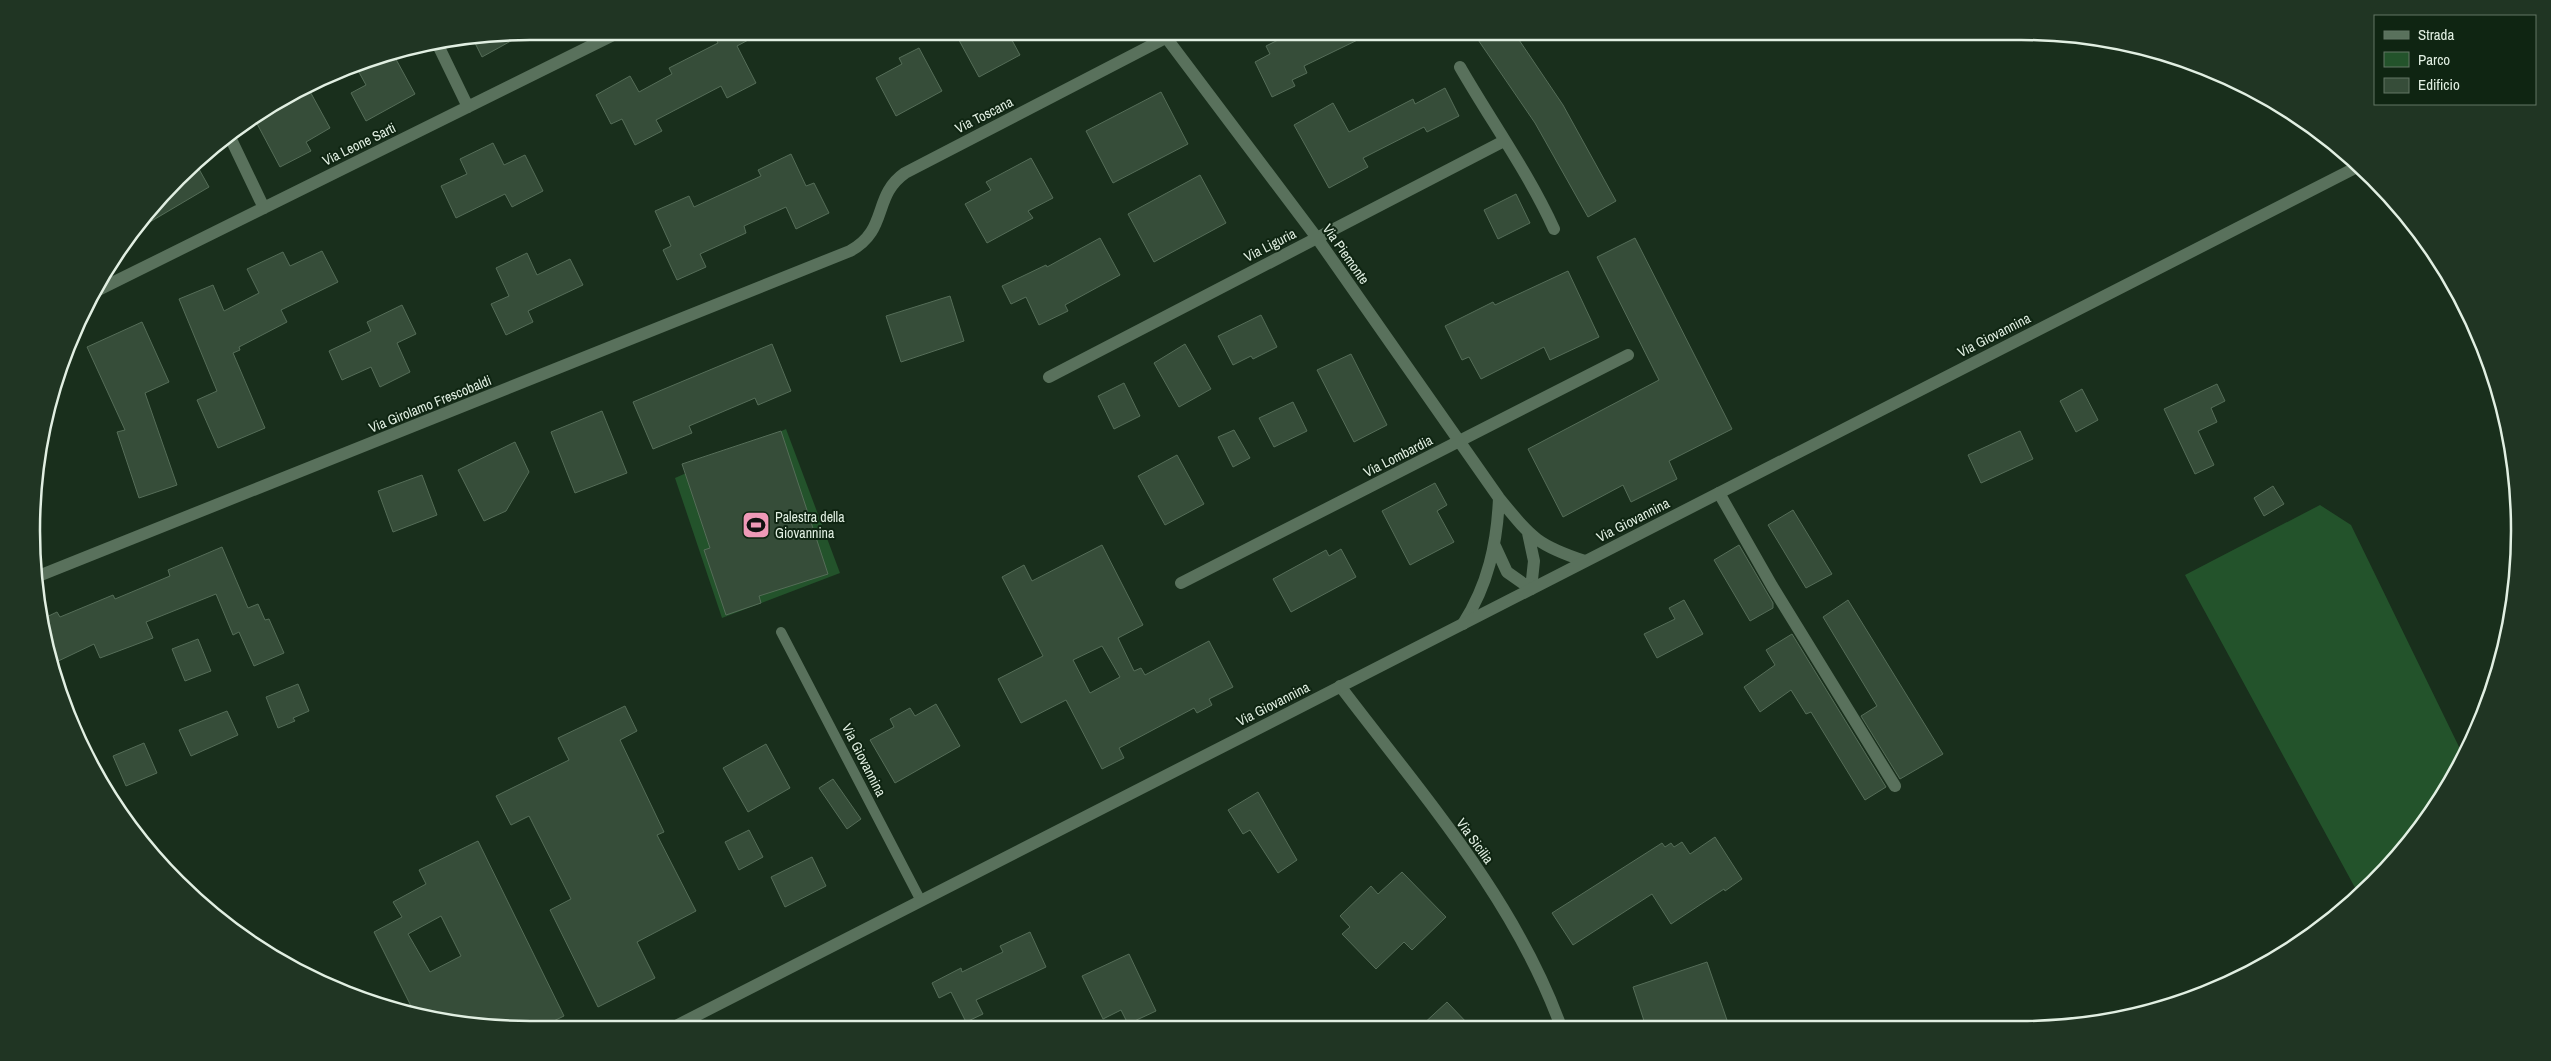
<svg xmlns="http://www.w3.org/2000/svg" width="2551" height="1061" font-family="'Archivo Narrow',sans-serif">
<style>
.green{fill:#23532b}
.building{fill:#364d39;stroke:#556d58;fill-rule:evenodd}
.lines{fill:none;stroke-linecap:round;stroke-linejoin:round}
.path{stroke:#607362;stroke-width:3;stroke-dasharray:4 4;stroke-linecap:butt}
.service{stroke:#59715c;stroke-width:10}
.minor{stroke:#59715c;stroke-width:12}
.tertiary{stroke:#59715c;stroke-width:12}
.labels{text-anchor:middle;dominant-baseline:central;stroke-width:4;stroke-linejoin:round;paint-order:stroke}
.street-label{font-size:14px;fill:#e1efe2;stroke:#0f2512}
.poi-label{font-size:14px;fill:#e1efe2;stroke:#0f2512;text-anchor:start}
.rim{fill:none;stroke:#e1efe2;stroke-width:2.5}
</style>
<rect width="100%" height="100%" fill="#192f1c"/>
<path class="green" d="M786,429L840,573L722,618L675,478Z
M2320,505L2351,525L2462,753L2436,808L2359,895L2185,575Z"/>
<path class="building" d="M529,31L482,57L472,37L477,36Z
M712,31H765L737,46L756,83L727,98L721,86L656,120L662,131L635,145L622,119L611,124L596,95L630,76L639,92L672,74L669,68L718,43Z
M954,31H1007L1020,55L979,77Z
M1296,31H1376L1304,66L1307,73L1292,80L1295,86L1272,97L1255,62L1270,54L1266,46Z
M1472,31H1513L1563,105L1616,201L1588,217L1535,123Z
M919,48L942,91L896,116L876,78L902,64L899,58Z
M392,52L415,94L366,121L351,93L366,85L355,65Z
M307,86L330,128L306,142L311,151L280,167L254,118L281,98Z
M1445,88L1459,116L1427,132L1424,127L1363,158L1368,167L1329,188L1294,125L1333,103L1349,132L1413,99L1415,104Z
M1161,92L1188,144L1113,183L1086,131Z
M493,143L504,165L525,155L543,191L512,207L505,194L456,218L441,186L467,174L460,159Z
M791,154L806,186L814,183L829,213L796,229L786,207L744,226L746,233L700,254L706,267L677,280L663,250L671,246L655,211L689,196L694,207L761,176L758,170Z
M1031,158L1053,198L1028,211L1033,218L987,243L965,204L991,190L986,182Z
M195,162L209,187L133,232L155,202Z
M1200,175L1226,223L1154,262L1128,214Z
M1516,194L1530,223L1498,239L1484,210Z
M1100,238L1120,275L1065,305L1068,311L1039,325L1026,297L1011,304L1002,286L1046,265L1047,267Z
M1635,238L1732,429L1669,461L1677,479L1631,502L1623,485L1563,517L1528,449L1659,380L1597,257Z
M322,251L338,282L281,310L287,322L239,347L240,350L233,353L265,428L218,448L197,400L217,391L179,299L213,285L224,311L259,293L247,269L283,252L290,266Z
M527,253L537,275L570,259L583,285L528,311L533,322L506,335L491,304L509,296L496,268Z
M1568,271L1599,337L1550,360L1544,347L1481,379L1469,357L1462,360L1445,326L1493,302L1495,305Z
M950,296L964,341L901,362L886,316Z
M402,305L416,334L397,343L410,372L380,387L371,367L342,380L329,351L371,331L367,322Z
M1261,315L1277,347L1253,359L1251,356L1233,365L1218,336Z
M142,322L169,382L145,393L177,485L139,498L117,432L125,430L87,347Z
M772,344L791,391L758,405L755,398L689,426L692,433L653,449L633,402Z
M1185,344L1211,389L1179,407L1154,363Z
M1351,354L1387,425L1354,442L1317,370Z
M1124,383L1140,416L1114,429L1098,396Z
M2217,384L2225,401L2211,408L2217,422L2198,431L2214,465L2195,474L2164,409Z
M2082,389L2098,420L2076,432L2060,401Z
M1293,402L1307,431L1274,447L1259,418Z
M602,411L627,473L575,493L551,432Z
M1234,430L1250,458L1233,467L1218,437Z
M781,431L828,574L759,596L761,603L726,615L704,550L710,548L682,464Z
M2020,431L2033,459L1981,483L1968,455Z
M515,442L529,472L506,511L484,521L458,470Z
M1177,455L1204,504L1165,525L1138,476Z
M422,475L437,515L393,532L378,491Z
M1435,483L1447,505L1437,511L1454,542L1410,565L1382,511Z
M2273,486L2284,504L2264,516L2254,498Z
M1793,510L1832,574L1806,588L1768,525Z
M1102,545L1143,625L1118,638L1134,671L1141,668L1145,675L1209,641L1233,687L1209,699L1212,705L1197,713L1194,708L1119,748L1124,758L1102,769L1066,700L1021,723L998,679L1043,656L1002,577L1024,565L1032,581ZM1102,646L1120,677L1090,693L1073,660Z
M1739,545L1773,603V608L1750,621L1714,560Z
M222,547L248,608L258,604L265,620L269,619L284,653L254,666L239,632L233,635L216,594L146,622L153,638L100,658L94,644L52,664L40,620L57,612L60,617L113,595L115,599L170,576L168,570Z
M1341,549L1356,577L1291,612L1273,579L1326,550L1329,556Z
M1684,600L1703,634L1657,658L1644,634L1675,619L1669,608Z
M1848,600L1943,754L1900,779L1861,716L1877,706L1823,617Z
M1792,634L1886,787L1865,800L1811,712L1806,714L1791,690L1760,712L1744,687L1775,665L1766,650Z
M198,639L211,671L185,681L172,649Z
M298,684L309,711L293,718L295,721L278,728L266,697Z
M936,704L960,746L895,783L870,740L894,727L890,719L910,708L915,716Z
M625,706L637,731L620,740L664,832L657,835L696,911L637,942L655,978L598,1007L550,910L571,899L529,816L511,825L496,796L569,760L558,738Z
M227,711L238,735L191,756L179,730Z
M144,743L157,773L126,786L113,756Z
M766,744L790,788L748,812L723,768Z
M833,779L861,819L847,829L819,788Z
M1258,792L1297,860L1278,873L1250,830L1243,834L1228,810Z
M749,830L763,857L739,870L725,842Z
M1715,837L1742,879L1725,891L1724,889L1671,924L1652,894L1573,945L1552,913L1662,843L1665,847L1671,843L1674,847L1682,842L1690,854Z
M478,841L564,1016L535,1030L465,1025L415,1014L374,932L402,917L393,902L426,884L419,870ZM441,916L461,956L430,972L408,934Z
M812,857L826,886L785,907L771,877Z
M1402,872L1446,917L1412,950L1404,942L1376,969L1342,934L1350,927L1340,916L1371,886L1378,894Z
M1030,932L1046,967L976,1000L983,1014L966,1022L951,992L939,998L932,983L961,968L962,972L1003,952L1000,946Z
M1129,954L1156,1011L1128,1024L1121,1010L1103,1019L1082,976Z
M1707,962L1729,1026L1646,1027L1633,987Z
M1447,1002L1471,1027H1420Z"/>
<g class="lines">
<path class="path" d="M646,1029L655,1025"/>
<path class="service" d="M781,632L921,901"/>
<path class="minor" d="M1162,32L1317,238L1499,498C1531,537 1536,545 1585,561
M436,41L468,107
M1460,67C1491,121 1528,172 1554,229
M229,135L264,208
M92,293L621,31
M1049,377L1504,141
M1719,493L1772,586L1895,786
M1495,546L1507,572L1531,589L1534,561L1528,533
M36,577L850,251C889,230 872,196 905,173L1179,31
M1181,583L1628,355
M1463,624C1488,585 1497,544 1499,498
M1340,686C1421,793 1515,899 1561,1027"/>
<path class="tertiary" d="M670,1029L2359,166"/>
</g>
<defs>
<symbol id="stadium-square" viewBox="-11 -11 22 22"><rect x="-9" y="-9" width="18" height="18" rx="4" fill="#ef9ab8" stroke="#0f2512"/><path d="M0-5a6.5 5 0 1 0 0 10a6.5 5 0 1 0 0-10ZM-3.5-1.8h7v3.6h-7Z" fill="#111"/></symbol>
</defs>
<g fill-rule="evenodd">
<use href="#stadium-square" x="740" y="509" width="32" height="32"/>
</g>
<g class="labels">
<g class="street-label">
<text transform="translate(984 115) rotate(-27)">Via Toscana</text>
<text transform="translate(359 144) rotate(-26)">Via Leone Sarti</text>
<text transform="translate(1270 245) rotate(-27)">Via Liguria</text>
<text transform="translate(1346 254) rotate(55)">Via Piemonte</text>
<text transform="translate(1994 335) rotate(-27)">Via Giovannina</text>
<text transform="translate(430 404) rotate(-22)">Via Girolamo Frescobaldi</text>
<text transform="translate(1398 456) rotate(-27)">Via Lombardia</text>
<text transform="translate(1633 520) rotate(-27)">Via Giovannina</text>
<text transform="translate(1273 704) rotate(-27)">Via Giovannina</text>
<text transform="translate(864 760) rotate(63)">Via Giovannina</text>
<text transform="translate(1475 841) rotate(54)">Via Sicilia</text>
</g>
<g class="poi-label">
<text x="775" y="517">Palestra della<tspan x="775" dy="16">Giovannina</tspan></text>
</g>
</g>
<path d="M0 0H2551V1061H0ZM530 40H2021A490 490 0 0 1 2511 530V531A490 490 0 0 1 2021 1021H530A490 490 0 0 1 40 531V530A490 490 0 0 1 530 40Z" fill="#203523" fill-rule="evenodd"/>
<path class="rim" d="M530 40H2021A490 490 0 0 1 2511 530V531A490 490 0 0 1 2021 1021H530A490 490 0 0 1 40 531V530A490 490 0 0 1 530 40Z"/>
<rect x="2374" y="15" width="162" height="90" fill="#0f2512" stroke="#637665"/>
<rect x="2384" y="31" width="25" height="8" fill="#59715c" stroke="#637665"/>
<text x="2418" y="40" font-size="15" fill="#e1efe2">Strada</text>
<rect x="2384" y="52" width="25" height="15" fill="#23532b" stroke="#637665"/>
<text x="2418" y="65" font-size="15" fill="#e1efe2">Parco</text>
<rect x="2384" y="78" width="25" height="15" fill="#364d39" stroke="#637665"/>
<text x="2418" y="90" font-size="15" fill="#e1efe2">Edificio</text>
</svg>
